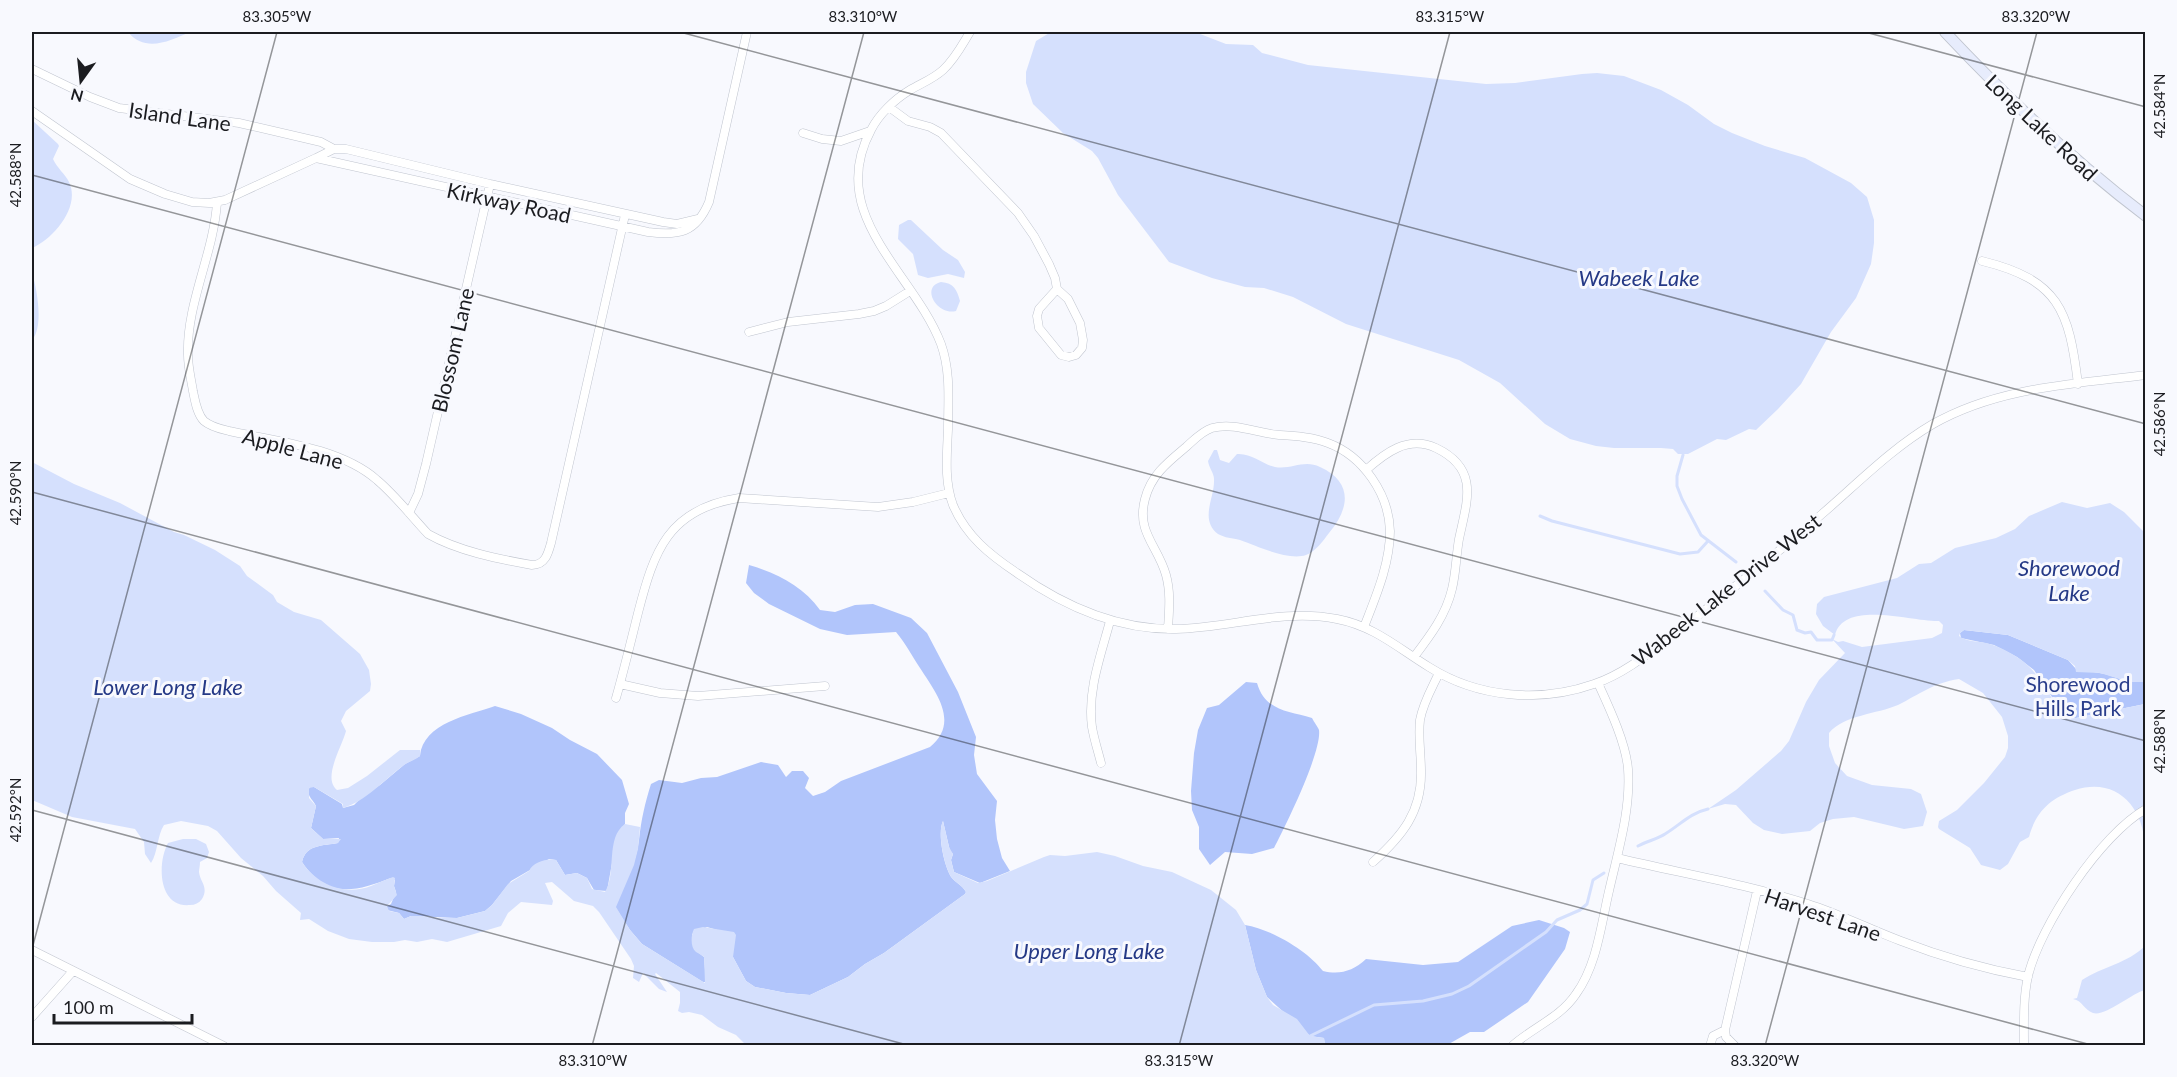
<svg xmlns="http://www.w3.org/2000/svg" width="2177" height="1077" font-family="Lato,sans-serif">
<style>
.green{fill:#b1c5fb}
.water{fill:#d5e0fd}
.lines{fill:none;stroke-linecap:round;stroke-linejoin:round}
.stream{stroke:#d5e0fd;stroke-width:3}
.minor-casing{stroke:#c0c5cf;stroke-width:9}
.secondary-casing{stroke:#c0c5cf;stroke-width:12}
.minor{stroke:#fff;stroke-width:8}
.secondary{stroke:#e7ecfc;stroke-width:10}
.ticks{fill:none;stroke:#1b1c20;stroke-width:1.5;stroke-opacity:0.45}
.labels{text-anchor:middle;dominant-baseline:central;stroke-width:6;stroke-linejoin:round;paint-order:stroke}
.street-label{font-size:21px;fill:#1b1c20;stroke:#f8f9fe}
.park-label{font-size:21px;fill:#2a3e8c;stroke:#f8f9fe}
.water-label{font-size:22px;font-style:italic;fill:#253986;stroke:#f8f9fe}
.neatline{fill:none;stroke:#1b1c20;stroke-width:2}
.ticks-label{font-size:15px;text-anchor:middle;fill:#1b1c20}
</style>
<rect width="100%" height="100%" fill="#f8f9fe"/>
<path class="green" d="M749,565C777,573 803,586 820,610L835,612L855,605L873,604L911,618L927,633L958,692L976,737L974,755L977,774L997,801L995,820L997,839L1002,858L1010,871L980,883L954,872L951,860L953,854L950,851L943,821C937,833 944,867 952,878C956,883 962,885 966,892L965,894L884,953L865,964L848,977L810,995L786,993L755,987L746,981L733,957L724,932L707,927L692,934L695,950L704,957L706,982H703L642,944L630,930L615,907C623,886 637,862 639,840C641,820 645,803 651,784L659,780L682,783L701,778L717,777L761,762L778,765L786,777L792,771H803L809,778L805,788L813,796L825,792L841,781L930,747C960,722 936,693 920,668C912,656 906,644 896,632L847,635L820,629L769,604L754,593L746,583Z
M1964,630L2008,635L2068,660L2076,669L2105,674L2130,682H2145V704L2071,719L2060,709L2034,670L2017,657L1994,645L1961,638L1960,633Z
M1246,682L1257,683C1265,711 1288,711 1312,718C1314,722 1318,727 1319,730C1322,752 1285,827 1274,848L1252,854L1225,852L1210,865L1199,849V827L1192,810L1191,791L1194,753L1198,730L1207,708L1219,705Z
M495,706L521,714L552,728L570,740L597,754L622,780L629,804L625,813V824L617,835L607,891L594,890L587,878L577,873L565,875L556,860L549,859L511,881L492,905L485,911L457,918L411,916L404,919L399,913L387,910V906L391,904L396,892L394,886L395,880L391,878C355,892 327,899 302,862C306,844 323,846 338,843L339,838L323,839L311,828L316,806C313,799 305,795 310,787H314L342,804L343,808L354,805L364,795L380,785L405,764L420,756C423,723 469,715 495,706Z
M1539,920L1564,928L1570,932L1565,949L1528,1002L1484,1032H1470L1447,1045L1325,1046L1324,1038L1310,1036L1267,997L1256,970L1245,925C1271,929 1308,951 1323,971C1340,975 1353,971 1366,959L1423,965L1458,962L1512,926Z"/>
<path class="water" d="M128,32H190C170,41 145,53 128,32Z
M1051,32H1195L1226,44L1253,45L1262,53L1308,65L1486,84L1515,83L1582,74L1597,73L1624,76L1661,90L1688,105L1714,124L1732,133L1765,146L1805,158L1851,183L1867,197L1874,220V243L1871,264L1856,298L1831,332L1801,384L1778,409L1756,430L1749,429L1726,440L1717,439L1688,454H1678L1673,449L1661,448H1614L1596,446L1570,439L1545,424L1500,383L1459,360L1346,324L1293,297L1264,288L1245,287L1212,278L1169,262L1118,195L1098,158L1092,151L1063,133L1033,104L1026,83V72L1036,41Z
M32,120L58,144L59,146L53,159C57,168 65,174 69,182C81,207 53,239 32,248Z
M908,220H911L943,250L958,260L965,272L964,278L948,274L928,278L918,275L913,254L898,239L899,225Z
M32,273C37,289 44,326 32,340Z
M941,282C954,283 957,290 960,301L956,311C937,316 920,287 941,282Z
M1214,450H1217L1220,460L1229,463L1237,454C1252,453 1262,464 1275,467C1291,470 1304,459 1320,467C1353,482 1350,508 1329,533C1323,541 1315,552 1306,555C1288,561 1257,546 1240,540C1232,538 1225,538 1218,534C1199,519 1215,498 1214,479C1214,473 1209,468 1208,461Z
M32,462L74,484L120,503L174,532L184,535L215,550L240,566L247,576L273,595L277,602L294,612L321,620L360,654L369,670L371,684L370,691L346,711L341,721L346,731C342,747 322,778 337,790L348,788L367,776L400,750H420V756C415,760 408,762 404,765C384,780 366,801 343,808V804L314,787L309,788V798L316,806L311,828L323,839H341L338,843C323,846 306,844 302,862C317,885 345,896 371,886C378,883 385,880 393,877L395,878L394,886L397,895L387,906L389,911L399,913L404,919L411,916H429L438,918H457L485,911L492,905L508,884L529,871C533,862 547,858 556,860L565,875L577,873L587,878L592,889L605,892C617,873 605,838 625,824L640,827L638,849L634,865L616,907L630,930L642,944L705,983L704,957C702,955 699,954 696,952C690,947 691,935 694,929L703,927L734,932L736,935L733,957L746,981L755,987L786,993L810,995L848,977L865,964L884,953L965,894L966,892C962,885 956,883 952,878C944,867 937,832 943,821L949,847L953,854L951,860L954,872L978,883L987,881L1044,857L1050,855L1065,856L1097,852L1115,856L1143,866L1172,872L1211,890L1236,910L1245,925L1256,970L1267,997L1273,1005L1297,1019L1310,1036L1324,1038L1325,1045H746L736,1035L718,1027L702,1015L689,1012L682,1013L678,1011L680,1003V992L656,973L655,974L667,992L659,989L643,973L639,982L633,978L634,966L631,959L599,912L593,906L574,901L552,882L545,883L553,901L552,905L521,902L508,913L501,926L447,942L432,939L417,942L405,940L394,942H372L349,939L328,931L309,919L300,920L301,913L276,891L263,876L241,858L217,831L208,826L181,821L164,825C157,836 158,852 151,863L145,854L144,842L135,829L72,817L32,800Z
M2062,502L2087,508L2110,503L2124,512L2145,533V682H2130L2100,673L2076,672L2075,666L2068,660L2008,635L1964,630L1960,633L1959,636C1967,642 1977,641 1986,643C1998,646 2010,652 2020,659C2044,676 2049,703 2071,719L2145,704V846C2143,806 2116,777 2075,790C2051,798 2036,811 2029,837L2020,842L2008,864L2000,870L1981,865L1970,848L1939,829L1938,827L1939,821L1957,810L1984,783L2005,757L2008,748V736L2002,717L1983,693L1959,679C1933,683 1920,694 1898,705C1877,714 1844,715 1829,733V746L1835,763L1847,776L1872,785L1911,789L1921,794L1927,812L1923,826L1904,829L1854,817L1833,819L1820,823L1810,831L1782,834L1764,830L1753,823L1736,805L1725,804L1708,809L1736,790L1781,751L1789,741L1806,702L1819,680L1845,653L1832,639L1838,642L1843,641L1862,647L1932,638L1942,633L1943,625L1939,621C1913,622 1844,599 1835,635L1823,626L1816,614L1817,604L1824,597L1897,578L1919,564L1931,563L1955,548L1996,538L2015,529L2029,516Z
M183,839H196L206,844L209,852L207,858L200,862C200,866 199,869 199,872C200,882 209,887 202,899C199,903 195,905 190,905C158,908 157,863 168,843Z
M2145,946V990C2132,993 2105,1017 2093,1013C2084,1010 2083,1001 2073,999L2077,998L2082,980C2102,967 2128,963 2145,946Z"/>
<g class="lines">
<path class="stream" d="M1683,455L1677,476V486L1682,499L1701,535L1736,562
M1540,516L1552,521L1680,554L1698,552L1708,541
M1765,591L1783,610L1793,615L1797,630L1805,633L1811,632L1817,640H1832L1834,635
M1638,846C1647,841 1658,839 1665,834C1680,825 1690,813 1708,809
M1310,1036L1374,1005L1423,1001L1452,994L1469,986L1546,932L1557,920L1580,910L1587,904L1593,880L1604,873"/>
<defs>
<path id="minor" d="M970,32C962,45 955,59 943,70C933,79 922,83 910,90C895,99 879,114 871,130C825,215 914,273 941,344C951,372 948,400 948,429C947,454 944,481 953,505C966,536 990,555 1017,573C1065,607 1117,630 1176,629C1230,628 1283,608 1337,619C1374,626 1398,648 1429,667C1478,698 1540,703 1594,684C1627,673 1655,648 1682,628C1730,591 1777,554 1822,514C1858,483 1892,448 1933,424C1998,387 2074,384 2146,375
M32,69L90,97L119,108L239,123L321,142L334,149
M889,107L908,121L930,127L941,133L1018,213L1034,236L1049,264L1055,278L1057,289L1068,299L1080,323L1083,340L1082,348L1076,355L1069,357L1061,355L1039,328L1037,316L1039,309L1057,289
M32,111L130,179L165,194L192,202L209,203L225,200L316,158L334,149H346L490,184L663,222L677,224L698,219
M803,133L822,139L841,141L870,131
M316,158L648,232C679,236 696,233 709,202L747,32
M217,202C214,253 186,304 188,355C188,367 191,379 193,391C195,401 197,414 204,421C211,427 221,429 229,431C276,441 341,448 377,480C396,496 411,516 428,534C458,551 498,559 532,565C545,565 548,554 551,543L625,215
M1982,261C2059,280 2069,310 2078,384
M749,332L788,322L859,314L874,311L886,306L910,291
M1366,470C1385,453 1408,435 1436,448C1480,469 1467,501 1459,539C1456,556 1456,573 1452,589C1446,615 1430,636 1414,657
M409,513L418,494L426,464L490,184
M1168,629C1169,611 1171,593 1166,575C1158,546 1136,532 1145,499C1151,475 1168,462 1186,447C1194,440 1202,431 1212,428C1234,422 1257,433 1279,435C1295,436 1313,437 1328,443C1363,456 1389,494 1390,531C1390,564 1376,596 1364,627
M620,684L660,693L698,696L825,686
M616,698C624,670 631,641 638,613C654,551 668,509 739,498L878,507L913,502L949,493
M1101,763C1098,751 1094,739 1092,727C1087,691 1101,655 1110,621
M1617,858C1680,873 1746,884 1808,904C1840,914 1869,929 1901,941C1942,957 1985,969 2028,977
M1373,862C1402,836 1422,812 1421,771C1421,754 1418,737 1420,720C1423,703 1432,688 1439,673
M32,950L224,1046
M32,1017L73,971
M1512,1046C1533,1027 1560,1018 1576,994C1597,965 1601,925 1609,891C1618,851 1631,810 1628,769C1626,743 1609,707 1598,683
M1710,1046L1713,1036L1725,1030
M1735,1046L1726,1037L1725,1030L1757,891
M2024,1046C2024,1023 2023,999 2028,976C2040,926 2101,834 2146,809"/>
<path id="secondary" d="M1945,32C2007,98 2072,160 2146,216"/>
</defs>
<use href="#minor" class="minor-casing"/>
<use href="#secondary" class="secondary-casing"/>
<use href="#minor" class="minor"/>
<use href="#secondary" class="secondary"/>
</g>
<path class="ticks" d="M680,32L2146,424M1865,32L2146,107M32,175L2146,741M32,492L2095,1046M32,810L911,1046M32,949L277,32M592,1046L864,32M1179,1046L1450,32M1765,1046L2037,32"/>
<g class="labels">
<g class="street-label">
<text transform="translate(180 116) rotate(8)">Island Lane</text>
<text transform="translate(2042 127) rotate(43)">Long Lake Road</text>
<text transform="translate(509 202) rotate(12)">Kirkway Road</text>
<text transform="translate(452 350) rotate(-77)">Blossom Lane</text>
<text transform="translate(293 448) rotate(15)">Apple Lane</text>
<text transform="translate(1726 589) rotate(-38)">Wabeek Lake Drive West</text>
<text transform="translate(1823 914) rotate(19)">Harvest Lane</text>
</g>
<g class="park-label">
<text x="2078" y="683">Shorewood<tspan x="2078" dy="24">Hills Park</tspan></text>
</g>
<g class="water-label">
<text x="1639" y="277">Wabeek Lake</text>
<text x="2069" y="567">Shorewood<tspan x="2069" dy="25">Lake</tspan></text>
<text x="168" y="686">Lower Long Lake</text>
<text x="1089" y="950">Upper Long Lake</text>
</g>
</g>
<rect width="2177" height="1077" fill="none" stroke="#f8f9fe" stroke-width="66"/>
<g transform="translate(81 81) rotate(195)" stroke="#f8f9fe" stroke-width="4.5" paint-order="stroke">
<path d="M0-4.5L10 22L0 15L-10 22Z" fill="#1b1c20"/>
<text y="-9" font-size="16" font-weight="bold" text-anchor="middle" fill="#1b1c20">N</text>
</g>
<path d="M54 1014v9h138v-9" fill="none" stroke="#1b1c20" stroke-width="3"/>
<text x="63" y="1014" font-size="18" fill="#1b1c20" stroke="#f8f9fe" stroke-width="4.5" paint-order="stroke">100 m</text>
<rect x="33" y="33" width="2111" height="1011" class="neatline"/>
<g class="ticks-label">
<text x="277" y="22">83.305°W</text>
<text x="863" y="22">83.310°W</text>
<text x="1450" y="22">83.315°W</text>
<text x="2036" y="22">83.320°W</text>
<text transform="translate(2160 106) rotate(-90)" y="5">42.584°N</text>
<text transform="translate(16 175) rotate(-90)" y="5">42.588°N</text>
<text transform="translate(2160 424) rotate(-90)" y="5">42.586°N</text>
<text transform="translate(16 493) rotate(-90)" y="5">42.590°N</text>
<text transform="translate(2160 741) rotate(-90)" y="5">42.588°N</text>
<text transform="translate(16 810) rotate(-90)" y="5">42.592°N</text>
<text x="593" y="1066">83.310°W</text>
<text x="1179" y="1066">83.315°W</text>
<text x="1765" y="1066">83.320°W</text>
</g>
</svg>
